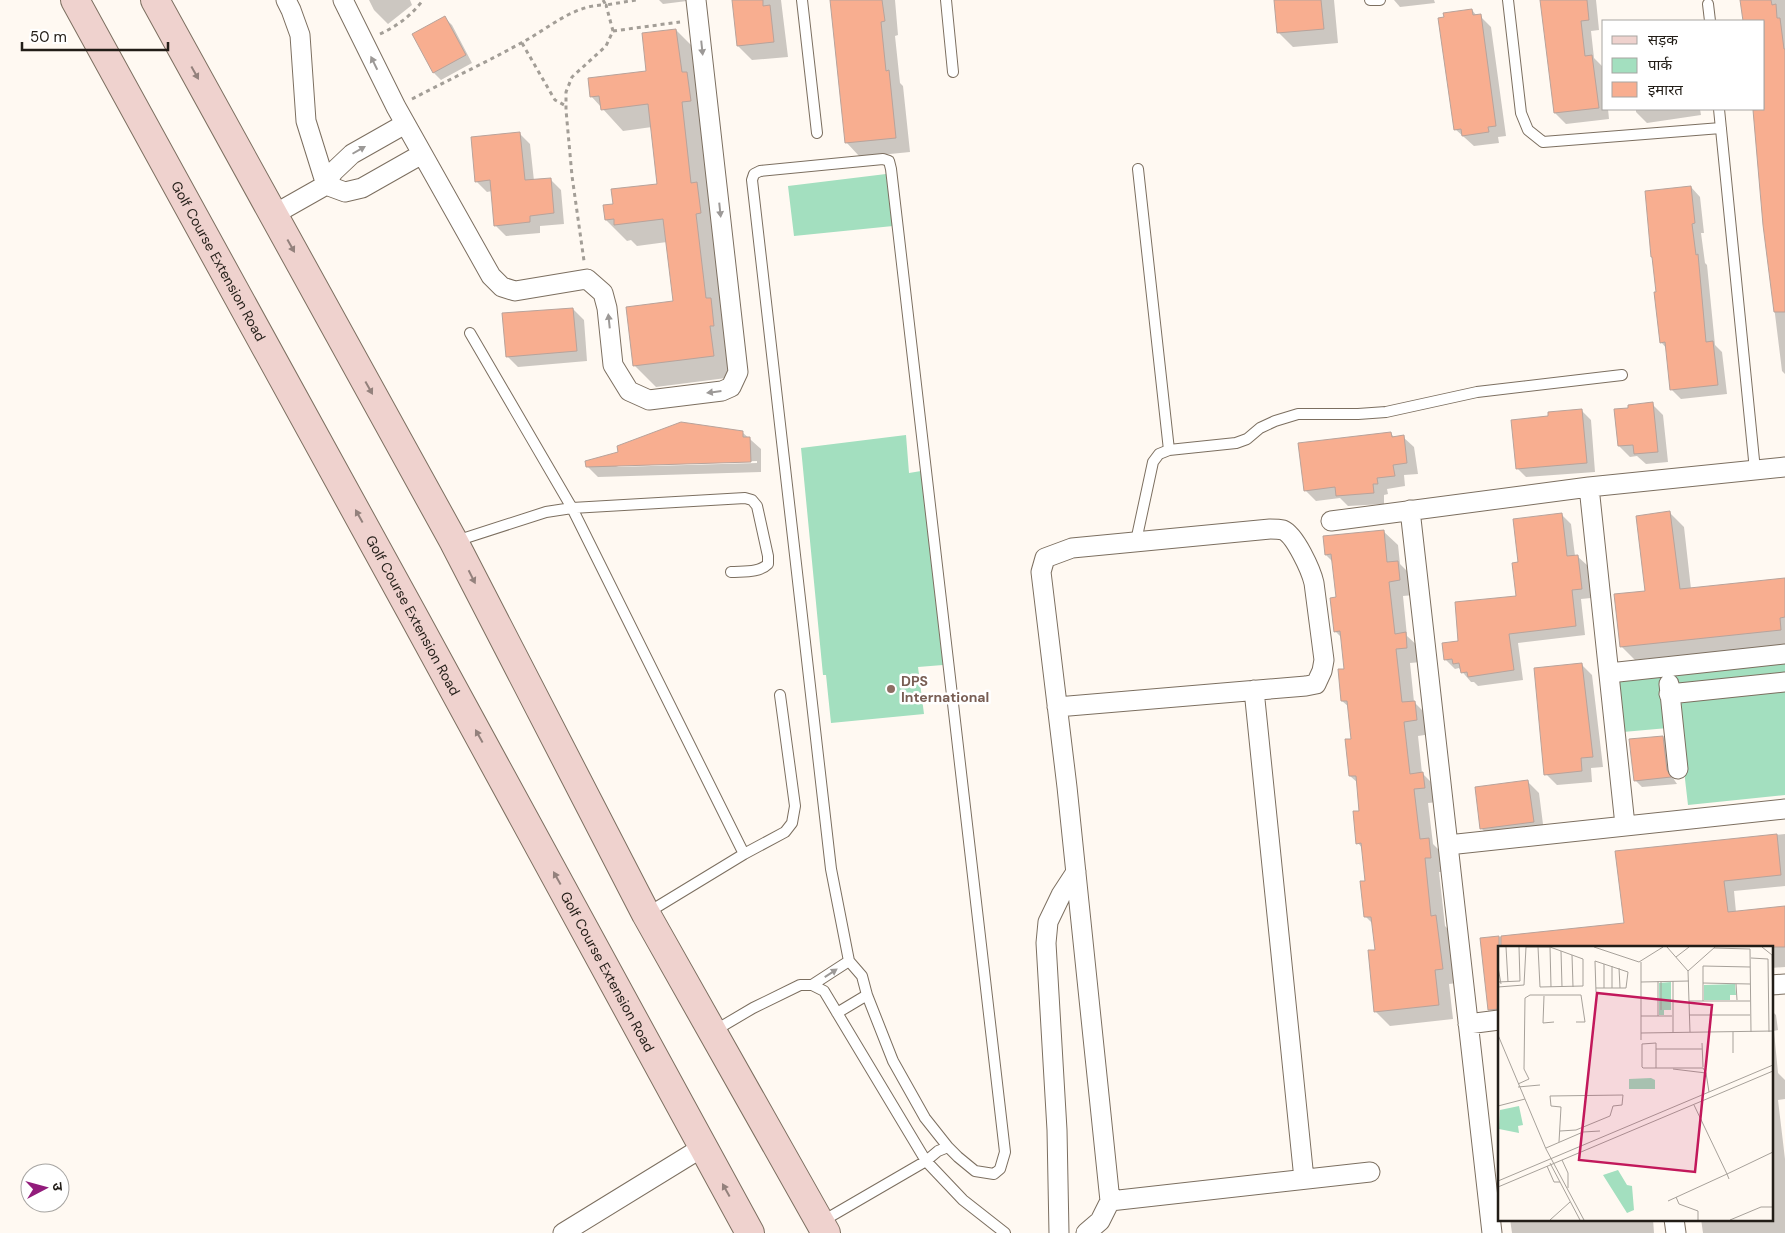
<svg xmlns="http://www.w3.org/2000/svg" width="1785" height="1233" font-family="'DM Sans','Noto Sans Devanagari',sans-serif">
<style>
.green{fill:#a3dfbf}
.shadow{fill:#0003;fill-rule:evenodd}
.building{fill:#f8ae90;stroke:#b8a39b}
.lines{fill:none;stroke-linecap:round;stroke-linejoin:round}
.lane-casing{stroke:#7c6f60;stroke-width:12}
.street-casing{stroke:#7c6f60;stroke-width:21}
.secondary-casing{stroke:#7c6f60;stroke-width:30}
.path{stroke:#a39e97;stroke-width:3;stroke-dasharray:4 4;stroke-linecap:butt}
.lane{stroke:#fff;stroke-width:10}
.street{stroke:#fff;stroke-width:19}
.secondary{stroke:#efd2ce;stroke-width:28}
.oneway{fill:#9c9997}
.oneway2{fill:#93817c}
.education-dot{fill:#8d6e63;stroke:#fff;stroke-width:2}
.labels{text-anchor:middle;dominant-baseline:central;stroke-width:5;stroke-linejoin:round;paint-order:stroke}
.street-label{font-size:14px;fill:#221d17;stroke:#fff}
.education-label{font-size:14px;font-weight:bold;fill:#785e54;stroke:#fff;text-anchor:start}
.inset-road{fill:none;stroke:#a7a19a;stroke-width:1}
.view{fill:#c2185b;fill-opacity:0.15;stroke:#c2185b;stroke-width:2.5}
.inset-edge{fill:none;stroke:#221d17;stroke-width:2.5}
</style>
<rect width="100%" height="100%" fill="#fff9f2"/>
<path class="green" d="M886,174L893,226L794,236L788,186Z
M906,435L909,473L921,471L943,665L918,667L924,714L831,723L826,675H831H823L801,448Z
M1785,662V795L1688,805L1679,727L1623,732L1618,680Z"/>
<path class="shadow" d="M369,0H410L412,5L388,24L374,10Z
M659,0H695L663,4Z
M733,0H781L788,57L752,60L738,46Z
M832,0H895L898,35L895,36L900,83L903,86L910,152L860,157L846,142Z
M1275,0H1334L1338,43L1293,47L1279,33Z
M1394,0H1434L1435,3L1400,7Z
M1542,0H1596L1599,30L1591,31L1594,58L1603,67L1604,109H1608L1609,119L1566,124L1555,113Z
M1742,0H1785V74L1764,77V21H1744Z
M1472,10L1477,16H1480L1491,27L1506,136L1498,137L1499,143L1474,146L1455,129Z
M445,18L452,25L472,63L441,80L434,73L414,35Z
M676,30L697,51L734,377L656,387L635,366L674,302L667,242L637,246L631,240L627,241L606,220L614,205L659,185L652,127L623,131L591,96L648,72Z
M1785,90V374L1782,371L1764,225L1754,109H1764V92Z
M1636,109H1700L1701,115L1647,123L1636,112Z
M519,133L530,144L534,181L550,179L561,190L564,224L540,226V233L506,236L496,226L492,191L487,192L476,181Z
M1691,187L1700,197L1704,233H1701L1705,263L1707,265L1715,345L1722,352L1727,394L1681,399L1672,390L1667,349L1661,342L1658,293Z
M573,309L584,320L587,361L518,367L507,356Z
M1652,404L1663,415L1668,462L1646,464L1637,456L1630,457L1619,446Z
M1582,411L1591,420L1595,472L1526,477L1517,468L1550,417Z
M742,432L761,449V472L598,477L587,466ZM757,461V463L616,467L621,465Z
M1390,433L1395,438L1403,437L1414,447L1418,474L1404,475L1405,486L1387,489L1388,494L1384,495V504L1348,506L1340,498L1316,501L1305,490Z
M1670,513L1684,527L1691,589L1785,580V645L1635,660L1621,646L1647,592Z
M1562,515L1571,524L1575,556H1577L1587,565L1591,598L1581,599L1585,635L1518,643L1523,680L1478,686L1474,682H1471L1459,668L1455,669L1445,659L1459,642L1518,598L1519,563Z
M1383,531L1398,545L1400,564L1412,576L1414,595L1403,596L1407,636L1420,648L1421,662L1410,663L1414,702L1429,717L1431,734L1418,736L1422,773L1437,788L1439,802L1428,803L1433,844L1443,854L1445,872H1439L1445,926L1450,931L1457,983L1449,984L1453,1019L1390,1026L1375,1011L1376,951L1374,925L1366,917L1367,882L1363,849L1358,843L1361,812L1358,783L1350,776L1352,740L1349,707L1342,701L1345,670L1342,638L1335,631L1337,598L1333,562L1326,555Z
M1581,664L1592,675L1603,767L1591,768L1592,782L1557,785L1546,774Z
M1663,737L1670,744L1673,778L1677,784L1642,787L1635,780Z
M1528,782L1539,793L1544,832L1492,839L1481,828Z
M1785,834V886L1734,891L1736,912L1785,907V967L1771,968V947H1499L1481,939L1626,924L1616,852Z
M1771,1010L1776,1015L1778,1030L1774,1031L1778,1073L1785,1080V1099L1778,1100L1785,1159V1233H1703L1701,1219H1771Z
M1510,1219H1653L1654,1233H1512Z"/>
<path class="building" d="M732,0H763V6L770,5L774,42L737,46Z
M830,0H882L885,21L881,22L886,71L889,70L896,138L845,143Z
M1274,0H1321L1324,29L1277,33Z
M1540,0H1587L1589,20L1581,21L1585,56L1592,55L1599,108L1554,113Z
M1740,0H1771L1772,5L1776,4L1777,18H1780L1784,49H1785V312H1774L1763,225L1753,110L1764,109V21H1743Z
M1472,9L1473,15L1481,14L1496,126L1488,127L1489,132L1462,136L1461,129L1454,130L1438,18L1444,17L1443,13Z
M445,16L466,55L433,73L412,34Z
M676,29L682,72H687L691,101L682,102L691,183L697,182L701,213L696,214L706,298H711L714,326H710L714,356L633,366L626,307L673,301L663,219L614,225V219L605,220L603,205L613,204L611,189L657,184L648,104L601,110L599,96L590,97L588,78L646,71L642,33Z
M520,132L525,180L551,178L554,213L530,216V222L494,226L490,180L475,182L471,137Z
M1691,186L1695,223L1692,224L1696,255L1698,254L1706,342L1713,341L1718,385L1670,390L1665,342L1660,343L1654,292H1656L1652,257H1651L1645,191Z
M573,308L577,351L506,357L502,313Z
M1653,402L1658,452L1634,454L1633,445L1618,446L1614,409L1628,408V405Z
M1582,409L1587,463L1516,469L1511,420L1548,416V412Z
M681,422L743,431V437H750L751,462L586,467L585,461L618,452L617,446Z
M1391,432L1392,437L1404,435L1407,463L1393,465L1395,476L1377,478L1378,484H1373L1374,493L1336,496L1335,487L1304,491L1298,443Z
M1670,511L1680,589L1785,578V617L1780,618L1781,630L1620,647L1614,594L1645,591L1636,516Z
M1562,513L1567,556L1578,555L1582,589L1572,590L1576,626L1509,634L1514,670L1468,677L1467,672L1461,673L1459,663L1453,664L1452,659L1444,660L1442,643L1458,641L1455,602L1516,596L1512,563L1518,562L1513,519Z
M1384,530L1387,562L1398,561L1400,580L1389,582L1395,634L1406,632L1407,648L1396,649L1402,702L1415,701L1417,720L1404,722L1410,774L1423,772L1425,788L1414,789L1420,839L1429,838L1431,858H1425L1431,916L1436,915L1443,969L1435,970L1439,1005L1374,1012L1368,950H1375L1371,917H1364L1360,881H1365L1361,843L1356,844L1353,811H1359L1356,776H1349L1345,739H1351L1347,701H1341L1338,669H1344L1340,631L1334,632L1330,598L1336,597L1331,554L1325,555L1323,536Z
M1582,663L1593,757L1581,758L1582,771L1544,775L1534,668Z
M1663,736L1667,770L1671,777L1634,781L1629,739Z
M1528,780L1534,822L1480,829L1475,787Z
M1777,834L1781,875L1724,881L1728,912L1785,906V947H1501V936L1624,923L1615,851Z
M1499,936V1009L1488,1010L1480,938Z"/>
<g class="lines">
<defs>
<path id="lane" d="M802,0L817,133
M946,0L953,72
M1370,0H1380
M1508,0L1521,113L1528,130L1543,142L1721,128
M1708,4L1710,21
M1719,109L1755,470
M883,159L889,161L891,169L1005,1152L1000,1169L994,1174L975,1171L958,1157L948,1147L925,1118L893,1061L867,995L862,976L849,961L831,869L752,180L754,174L760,171Z
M1138,169L1169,450
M470,333L572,508L744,854
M456,541L546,512L572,508L745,498L752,500L757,506L768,556V564C759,573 743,571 731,572
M1136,541L1153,462L1159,454L1169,450L1236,443L1247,439L1260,428L1275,421L1298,414H1358L1386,412L1477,392L1622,375
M647,913L744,854L785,832L792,823L795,806L780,695
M812,985L849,961
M837,1013L867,995
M714,1031L753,1008L800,985H812L824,991L926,1161L963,1200L1005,1233
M821,1222L926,1161L938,1151L948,1147"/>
<path id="street" d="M286,0L291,10L300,35L306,121L326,185L345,192L362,188L422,154
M343,0L396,107L491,276L502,287L515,291L587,279L603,293L607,308L613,365L629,391L649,400L722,391L731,387L738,372L696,0
M273,215L326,185L333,172L352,154L405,124
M1589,487L1625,825
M1410,510L1492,1233
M1331,521L1589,487L1785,467
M1609,673L1785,654
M1669,684L1678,769
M1254,690L1304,1179
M1669,694L1785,682
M1057,707L1306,686L1316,684L1322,671L1324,660L1314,583C1311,570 1295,535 1283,530C1279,529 1274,529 1270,529L1072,548L1045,558L1041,572L1067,787L1110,1201L1100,1221L1086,1233
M1448,845L1785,809
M1771,985L1785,984
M1468,1024L1499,1020
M1110,1201L1370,1172
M1674,1219L1676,1233
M563,1233L703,1147
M1059,1233L1057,1130L1046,943L1048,922L1061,895L1076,872"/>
<g id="secondary">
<path id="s1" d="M75,0L413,615L750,1233"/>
<path d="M155,0L454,542L646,914L826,1233"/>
</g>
</defs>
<use href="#lane" class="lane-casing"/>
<use href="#street" class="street-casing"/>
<use href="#secondary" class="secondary-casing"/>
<path class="path" d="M603,0L606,5L636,0
M613,31L680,22
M380,34C396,27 412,15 423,0
M522,43L552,95L555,100L566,106
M412,99C448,80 485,63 521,43C548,29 574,4 606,5L613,31L606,46L572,77L566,92V110L572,176L584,261"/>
<use href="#lane" class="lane"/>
<use href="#street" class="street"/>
<use href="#secondary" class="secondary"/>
</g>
<defs><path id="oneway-solid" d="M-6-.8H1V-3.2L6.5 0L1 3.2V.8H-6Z" transform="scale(1.25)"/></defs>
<g class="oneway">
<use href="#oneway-solid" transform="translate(702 48) rotate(84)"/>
<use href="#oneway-solid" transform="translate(374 63) rotate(-116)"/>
<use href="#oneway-solid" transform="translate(359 150) rotate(-30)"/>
<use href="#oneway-solid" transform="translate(720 210) rotate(84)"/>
<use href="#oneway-solid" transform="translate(609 321) rotate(-96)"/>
<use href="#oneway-solid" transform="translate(714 392) rotate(173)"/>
<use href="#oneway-solid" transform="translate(831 973) rotate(-33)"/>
</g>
<g class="oneway2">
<use href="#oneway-solid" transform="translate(195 73) rotate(61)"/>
<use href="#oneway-solid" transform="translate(291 246) rotate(61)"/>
<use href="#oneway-solid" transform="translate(369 388) rotate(61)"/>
<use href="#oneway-solid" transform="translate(359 516) rotate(-119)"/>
<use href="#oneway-solid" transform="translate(472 577) rotate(63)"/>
<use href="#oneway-solid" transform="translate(479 736) rotate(-119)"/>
<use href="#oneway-solid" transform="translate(557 878) rotate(-119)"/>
<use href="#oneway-solid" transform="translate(726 1190) rotate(-119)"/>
</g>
<circle class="education-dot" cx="891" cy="689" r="5"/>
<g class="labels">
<g class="street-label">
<text stroke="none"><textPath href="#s1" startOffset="298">Golf Course Extension Road</textPath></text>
<text stroke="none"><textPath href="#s1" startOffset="702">Golf Course Extension Road</textPath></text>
<text stroke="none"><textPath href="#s1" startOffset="1108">Golf Course Extension Road</textPath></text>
</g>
<g class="education-label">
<text x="901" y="681">DPS<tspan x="901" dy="16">International</tspan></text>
</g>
</g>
<g transform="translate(1498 946)">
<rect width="275" height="275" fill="#fff9f2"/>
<path d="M173,36V64H166V69H161V37ZM237,38L238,49H232V54H206V39ZM153,132L157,134V143H131V133ZM21,160L25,179L20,180L21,187L1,183L2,164ZM120,224L129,239L134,240L136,264L129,267L105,229Z" fill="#a3dfbf"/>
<path class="inset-road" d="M8,1L10,36M52,1L53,41M96,1L141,16L165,1M169,1L190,25L192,86M264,1L274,9L275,68M216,2L252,3L253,86M63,5L64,41M74,9L75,41M178,11L191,1M253,12L270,13L271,86M143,16V94M106,18V42M114,20V42M0,21L3,38M121,22L122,42M190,25L217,1M160,35V70M175,35V87M0,36L22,35L21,1M143,36L191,35M205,37L252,38M238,38L239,54M0,41L26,39L28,1H52L85,13V40L42,41L40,1M98,42H128L130,26L97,15V16L98,46M46,50L45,77L56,76M191,55H252M205,55V20L252,21M163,64V35M191,69H252M143,70H174M143,87L275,85M0,89L48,203L86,274M204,97L205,121M158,103H204M235,107V86M158,122V97L144,98V121L145,122H205L208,127M175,123L208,127L211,146M20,138L31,133L26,123L27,52L32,49H83L87,76H78M20,141L42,139M196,159L229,228L275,206M0,160L27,153M61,196L63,161L53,160L52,150L125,149L124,159L115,160L112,170L78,184L62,185M48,202L85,186L102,185M64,214L70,227V242M52,217L82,274M49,220L56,236H62M0,235L275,119M0,241L275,125M178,251L181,258L200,265V274M170,255L229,228L231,233M52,274L72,256M232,274L263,261H275"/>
<path class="view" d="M99,47L214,59L197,226L81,214Z"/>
<rect width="275" height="275" class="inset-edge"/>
</g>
<rect x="1602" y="20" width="162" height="90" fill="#ffffff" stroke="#a7a5a2"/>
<rect x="1612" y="36" width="25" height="8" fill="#efd2ce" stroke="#a7a5a2"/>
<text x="1648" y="45" font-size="15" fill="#221d17">सड़क</text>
<rect x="1612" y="58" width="25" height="15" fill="#a3dfbf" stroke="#a7a5a2"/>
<text x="1648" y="70" font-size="15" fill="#221d17">पार्क</text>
<rect x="1612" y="82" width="25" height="15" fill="#f8ae90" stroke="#a7a5a2"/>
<text x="1648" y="95" font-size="15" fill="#221d17">इमारत</text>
<g transform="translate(45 1188) rotate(84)"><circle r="24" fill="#ffffff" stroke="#a7a5a2"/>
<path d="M0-4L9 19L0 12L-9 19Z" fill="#921c7b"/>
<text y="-8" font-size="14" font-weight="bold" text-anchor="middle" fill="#221d17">उ</text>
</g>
<path d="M22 42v8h146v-8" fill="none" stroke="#221d17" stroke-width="2.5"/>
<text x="30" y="42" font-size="15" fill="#221d17" stroke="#ffffff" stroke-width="4" paint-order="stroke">50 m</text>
</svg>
